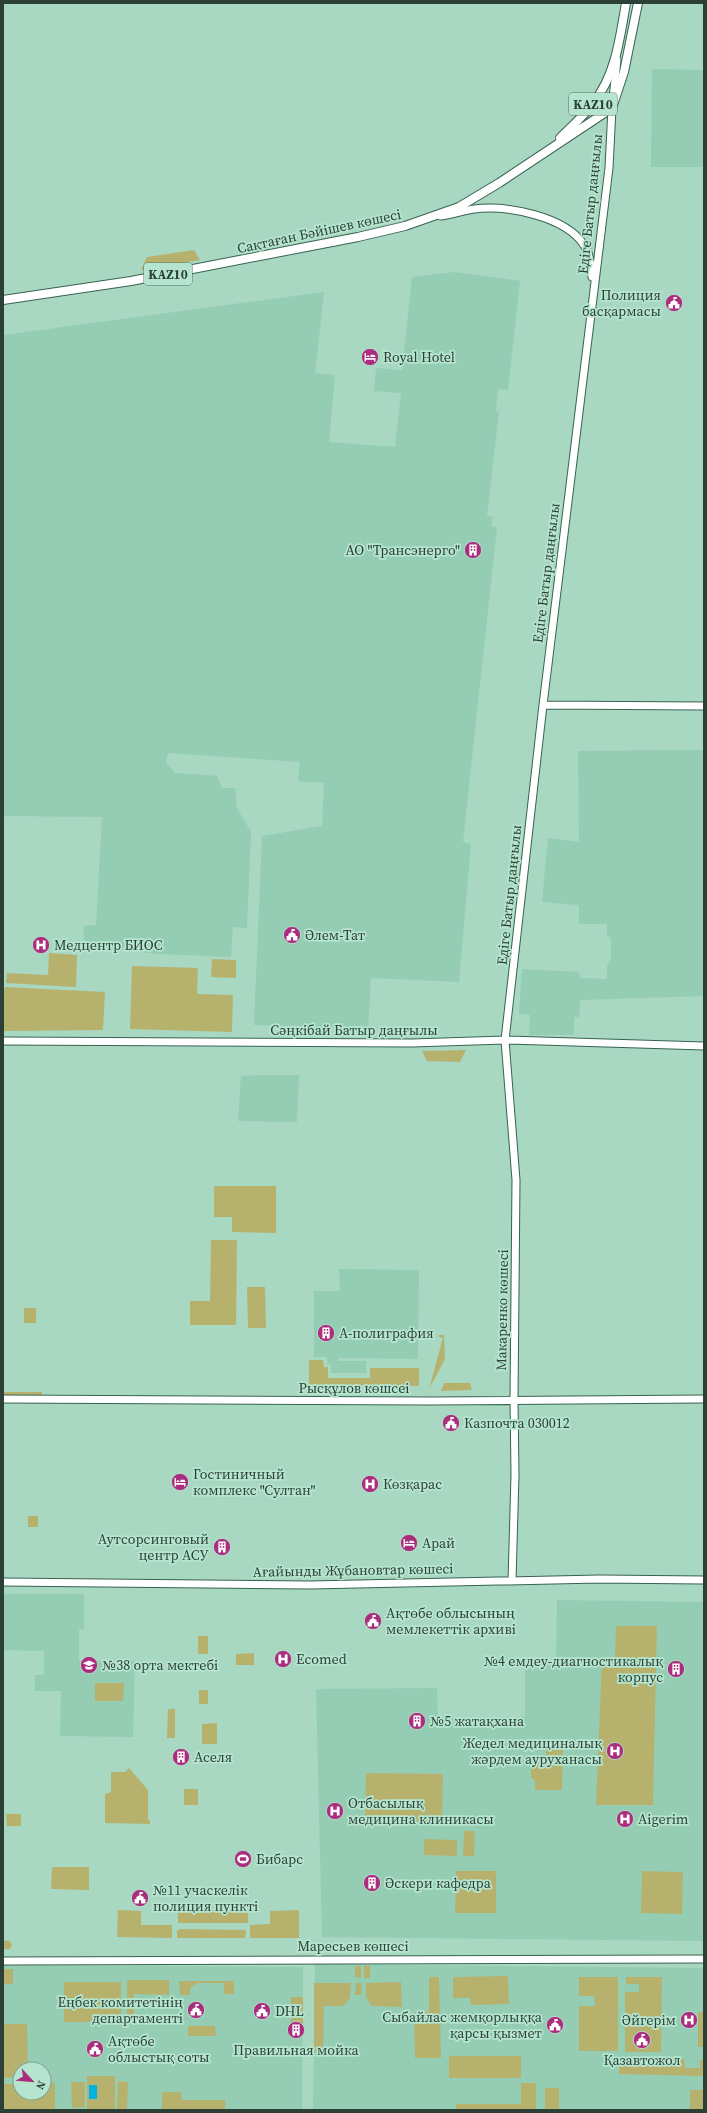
<svg xmlns="http://www.w3.org/2000/svg" width="707" height="2113" font-family="'Source Serif 4',serif">
<style>
.built{fill:#95cdb4;fill-rule:evenodd}
.green{fill:#b6b26e}
.water{fill:#00b2e1}
.lines{fill:none;stroke-linecap:round;stroke-linejoin:round}
.secondary-casing{stroke:#376350;stroke-width:9}
.primary-casing{stroke:#376350;stroke-width:10}
.secondary{stroke:#fff;stroke-width:7}
.primary{stroke:#fff;stroke-width:8}
.labels{text-anchor:middle;dominant-baseline:central;stroke-width:3.5;stroke-linejoin:round;paint-order:stroke}
.shield{fill:#b5e5ce;stroke:#567264;stroke-width:1}
.shield-label{font-size:13px;font-weight:bold;fill:#2d4037}
.street-label{font-size:14px;fill:#2d4037;stroke:#b5e5ce}
.poi-label{font-size:14px;fill:#2d4037;stroke:#b5e5ce;text-anchor:start}
</style>
<rect width="100%" height="100%" fill="#a8d7c2"/>
<path class="built" d="M652,69L704,70V167H651Z
M455,272L520,281L508,390L498,389L496,411L499,412L487,516L493,517L491,526L497,527L463,842L471,844L459,982L371,978L368,1029L254,1025L262,836L322,826L324,783L298,781L300,762L168,753L166,763L175,773L217,776L222,788H235L237,808L251,832L247,928L233,927L231,957L158,954L85,945L83,926L96,925L102,817L3,816V335L324,292L315,373L335,375L329,442L395,447L401,393L374,391L376,368L402,370L412,277Z
M704,750V996L580,1000L579,1017H574V1035H529L530,1015L519,1014L522,969L579,972L580,978L607,979V966L611,960V939L607,934V924H579V905L542,902L548,838L579,842L578,751Z
M270,1075H299L297,1122L238,1121L241,1076Z
M339,1269L419,1270L418,1359L338,1358V1361H366V1373H331V1365L327,1364V1357H314V1291H340Z
M3,1594H84V1629L79,1630V1661H135L133,1737L60,1736L61,1691H35V1675H44V1651L3,1650Z
M557,1600L704,1602V1941L322,1937L316,1689L437,1688L438,1718L525,1717V1662H556Z
M315,1964L704,1968V2110H313Z
M3,1965L303,1967L302,2110H3ZM20,2069H44V2093H20Z"/>
<path class="green" d="M194,250L200,260L141,270L147,257Z
M49,953L77,955L76,987L6,983L7,973L48,975Z
M212,959L236,960V978L211,977Z
M132,966L198,968L197,994L233,995L232,1032L130,1029Z
M5,987L105,992L103,1030L3,1031V994Z
M466,1050L460,1062L427,1061L422,1051Z
M214,1186H276V1233L232,1232V1217H214Z
M211,1240H237L236,1325H190V1301H210Z
M247,1287H265L266,1328H248Z
M24,1308H36V1323H24Z
M471,1334L444,1335L445,1359L429,1389L443,1338L439,1337V1335Z
M309,1360H323L324,1367H328V1378H370V1368H419V1386L309,1385Z
M444,1383H470L472,1390L441,1391Z
M3,1392H42V1395L39,1397H3Z
M28,1516H38V1527H28Z
M616,1626H657L653,1805H596L602,1658L615,1657Z
M208,1636V1654H198V1636Z
M254,1653V1665H236V1654Z
M95,1683H124L123,1701H95Z
M199,1690H208V1704H199Z
M168,1709H175V1738H167Z
M217,1723V1744H202V1724Z
M546,1747H563L562,1790H535V1780L531,1778V1763L535,1758H546Z
M129,1768L148,1790V1820H150V1824L105,1823V1794L111,1792V1772H125Z
M366,1773L443,1774L442,1822L365,1821Z
M184,1789H198V1805H184Z
M6,1814H21V1826H7Z
M464,1831H475L474,1856H463Z
M424,1839L457,1840V1856L424,1855Z
M52,1867H89V1890L51,1889Z
M456,1871H496V1913H455Z
M642,1871L683,1872L682,1914L641,1913Z
M118,1910L141,1911V1925H172V1938L117,1937Z
M299,1910V1938H250V1925L270,1924V1911Z
M178,1911H248V1923H178Z
M180,1929L246,1930L245,1938H177V1931Z
M2.5 1945a4.5 4.5 0 1 1 9 0a4.5 4.5 0 1 1-9 0Z
M355,1966H361V1978L355,1977Z
M364,1966H370V1978H364Z
M3,1969H13V1984H3Z
M508,1976L509,2004L471,2005L470,1998H453V1977Z
M429,1977H439L441,2058H415L414,2013L429,2012Z
M579,1977H618V2051H579V2006H595L594,1996H579Z
M626,1977H662L661,2052H625V1992H639V1984H626Z
M127,1980H169V1995L134,1994V2015H127Z
M179,1981H234V1994H224V1983H197L191,1987L190,1995H180Z
M64,1982H121V2022H64Z
M401,1982L402,2007L372,2006L366,1998V1983Z
M314,1983H351L350,1998L343,2006H324L323,2051H314Z
M356,1983H362L361,1995H355Z
M291,1997H303V2024H291Z
M698,2012H704V2047H698Z
M3,2024H27L28,2069H20V2077L3,2078Z
M188,2026H215L216,2036H188Z
M449,2056H521V2078H449Z
M655,2058L684,2059L685,2068H700V2060H704V2076L619,2074V2063L655,2064Z
M87,2076H115V2110H87Z
M118,2081L128,2082L127,2110H117Z
M71,2082H85V2107L72,2108Z
M55,2083V2110H3V2084H20V2093H44V2084Z
M521,2083H536V2110H456V2104H521Z
M545,2088H559V2110H545Z
M690,2090H704V2110H690Z
M162,2092H181L182,2100H225V2110H162Z"/>
<path class="water" d="M89,2085H97V2099H89Z"/>
<g class="lines">
<defs>
<path id="secondary" d="M441,216C452,214 463,211 474,209C507,205 565,216 584,245C590,253 591,267 592,277
M543,705L704,706
M3,1041L412,1043L505,1040L704,1046
M3,1399L430,1401L704,1399
M512,1581L515,1475L514,1399L516,1180L505,1040L543,705L609,168L612,108L617,60
M3,1582L311,1585L599,1579L704,1580
M3,1961L704,1959"/>
<path id="primary" d="M560,138C572,126 584,116 594,102C616,74 620,37 626,3
M3,300L131,281L358,237L405,226L459,207L499,183L612,108L624,72L638,3"/>
</defs>
<use href="#secondary" class="secondary-casing"/>
<use href="#primary" class="primary-casing"/>
<use href="#secondary" class="secondary"/>
<use href="#primary" class="primary"/>
</g>
<defs>
<symbol id="civic-disc" viewBox="-11 -11 22 22"><circle r="9.5" fill="#aa2d7e" stroke="#b5e5ce"/><path d="M-.6-6.5H3V-4.5H.6V-3L4-1V1h2V6H-6V1h2V-1L-.6-3ZM-1.2 2.5V6h2.4V2.5Z" fill="#fff"/></symbol>
<symbol id="hotel-disc" viewBox="-11 -11 22 22"><circle r="9.5" fill="#aa2d7e" stroke="#b5e5ce"/><path d="M-6-4.5h1.5V1H6V5H4.5V3h-9V5H-6ZM-4 0a1.8 1.8 0 1 1 3.6 0ZM.5 0V-2.5h3Q6-2.5 6 0Z" fill="#fff"/></symbol>
<symbol id="building-disc" viewBox="-11 -11 22 22"><circle r="9.5" fill="#aa2d7e" stroke="#b5e5ce"/><path d="M-4-6H4V6H1V3H-1V6H-4ZM-2.5-4.3h1.7v1.8h-1.7ZM.8-4.3h1.7v1.8H.8ZM-2.5-1h1.7V.8h-1.7ZM.8-1h1.7V.8H.8Z" fill="#fff"/></symbol>
<symbol id="hospital-disc" viewBox="-11 -11 22 22"><circle r="9.5" fill="#aa2d7e" stroke="#b5e5ce"/><path d="M-5-5h3v3.5h4V-5h3V5h-3V1.5h-4V5h-3Z" fill="#fff"/></symbol>
<symbol id="school-disc" viewBox="-11 -11 22 22"><circle r="9.5" fill="#aa2d7e" stroke="#b5e5ce"/><path d="M0-5L7-2L0 1L-7-2ZM-4 1L0 2.5L4 1V4Q0 6-4 4Z" fill="#fff"/></symbol>
<symbol id="stadium-disc" viewBox="-11 -11 22 22"><circle r="9.5" fill="#aa2d7e" stroke="#b5e5ce"/><path d="M0-5a6.5 5 0 1 0 0 10a6.5 5 0 1 0 0-10ZM-3.5-1.8h7v3.6h-7Z" fill="#fff"/></symbol>
</defs>
<g fill-rule="evenodd">
<use href="#civic-disc" x="664" y="293" width="20" height="20"/>
<use href="#hotel-disc" x="360" y="347" width="20" height="20"/>
<use href="#building-disc" x="463" y="540" width="20" height="20"/>
<use href="#civic-disc" x="282" y="925" width="20" height="20"/>
<use href="#hospital-disc" x="31" y="935" width="20" height="20"/>
<use href="#building-disc" x="316" y="1323" width="20" height="20"/>
<use href="#civic-disc" x="441" y="1413" width="20" height="20"/>
<use href="#hotel-disc" x="170" y="1472" width="20" height="20"/>
<use href="#hospital-disc" x="360" y="1474" width="20" height="20"/>
<use href="#hotel-disc" x="399" y="1533" width="20" height="20"/>
<use href="#building-disc" x="212" y="1537" width="20" height="20"/>
<use href="#civic-disc" x="363" y="1611" width="20" height="20"/>
<use href="#hospital-disc" x="273" y="1649" width="20" height="20"/>
<use href="#school-disc" x="79" y="1655" width="20" height="20"/>
<use href="#building-disc" x="666" y="1659" width="20" height="20"/>
<use href="#building-disc" x="407" y="1711" width="20" height="20"/>
<use href="#hospital-disc" x="605" y="1741" width="20" height="20"/>
<use href="#building-disc" x="171" y="1747" width="20" height="20"/>
<use href="#hospital-disc" x="325" y="1801" width="20" height="20"/>
<use href="#hospital-disc" x="615" y="1809" width="20" height="20"/>
<use href="#stadium-disc" x="233" y="1849" width="20" height="20"/>
<use href="#building-disc" x="362" y="1873" width="20" height="20"/>
<use href="#civic-disc" x="130" y="1888" width="20" height="20"/>
<use href="#civic-disc" x="186" y="2000" width="20" height="20"/>
<use href="#civic-disc" x="252" y="2001" width="20" height="20"/>
<use href="#hospital-disc" x="679" y="2010" width="20" height="20"/>
<use href="#civic-disc" x="545" y="2015" width="20" height="20"/>
<use href="#building-disc" x="286" y="2020" width="20" height="20"/>
<use href="#civic-disc" x="632" y="2030" width="20" height="20"/>
<use href="#civic-disc" x="85" y="2039" width="20" height="20"/>
</g>
<g class="labels">
<g class="shield">
<rect x="569" y="93" width="48" height="22" rx="3"/>
<rect x="144" y="263" width="48" height="22" rx="3"/>
</g>
<g class="shield-label">
<text x="593" y="104">KAZ10</text>
<text x="168" y="274">KAZ10</text>
</g>
<g class="street-label">
<text transform="translate(590 204) rotate(-84)">Едіге Батыр даңғылы</text>
<text transform="translate(319 231) rotate(-12)">Сақтаған Бәйішев көшесі</text>
<text transform="translate(546 573) rotate(-83)">Едіге Батыр даңғылы</text>
<text transform="translate(509 895) rotate(-84)">Едіге Батыр даңғылы</text>
<text x="354" y="1030">Сәңкібай Батыр даңғылы</text>
<text transform="translate(502 1310) rotate(-89)">Макаренко көшесі</text>
<text x="354" y="1388">Рысқұлов көшсеі</text>
<text transform="translate(353 1570) rotate(-1)">Ағайынды Жұбановтар көшесі</text>
<text x="353" y="1946">Маресьев көшесі</text>
</g>
<g class="poi-label">
<text x="661" y="295" text-anchor="end">Полиция<tspan x="661" dy="16">басқармасы</tspan></text>
<text x="383" y="357">Royal Hotel</text>
<text x="460" y="550" text-anchor="end">АО "Трансэнерго"</text>
<text x="305" y="935">Әлем-Тат</text>
<text x="54" y="945">Медцентр БИОС</text>
<text x="339" y="1333">А-полиграфия</text>
<text x="464" y="1423">Казпочта 030012</text>
<text x="193" y="1474">Гостиничный<tspan x="193" dy="16">комплекс "Султан"</tspan></text>
<text x="383" y="1484">Көзқарас</text>
<text x="209" y="1539" text-anchor="end">Аутсорсинговый<tspan x="209" dy="16">центр АСУ</tspan></text>
<text x="422" y="1543">Арай</text>
<text x="386" y="1613">Ақтөбе облысының<tspan x="386" dy="16">мемлекеттік архиві</tspan></text>
<text x="296" y="1659">Ecomed</text>
<text x="663" y="1661" text-anchor="end">№4 емдеу-диагностикалық<tspan x="663" dy="16">корпус</tspan></text>
<text x="102" y="1665">№38 орта мектебі</text>
<text x="430" y="1721">№5 жатақхана</text>
<text x="602" y="1743" text-anchor="end">Жедел медициналық<tspan x="602" dy="16">жәрдем ауруханасы</tspan></text>
<text x="194" y="1757">Аселя</text>
<text x="348" y="1803">Отбасылық<tspan x="348" dy="16">медицина клиникасы</tspan></text>
<text x="638" y="1819">Aigerim</text>
<text x="256" y="1859">Бибарс</text>
<text x="385" y="1883">Әскери кафедра</text>
<text x="153" y="1890">№11 учаскелік<tspan x="153" dy="16">полиция пункті</tspan></text>
<text x="183" y="2002" text-anchor="end">Еңбек комитетінің<tspan x="183" dy="16">департаменті</tspan></text>
<text x="275" y="2011">DHL</text>
<text x="542" y="2017" text-anchor="end">Сыбайлас жемқорлыққа<tspan x="542" dy="16">қарсы қызмет</tspan></text>
<text x="676" y="2020" text-anchor="end">Әйгерім</text>
<text x="108" y="2041">Ақтөбе<tspan x="108" dy="16">облыстық соты</tspan></text>
<text x="296" y="2050" text-anchor="middle">Правильная мойка</text>
<text x="642" y="2060" text-anchor="middle">Қазавтожол</text>
</g>
</g>
<rect width="707" height="2113" fill="none" stroke="#2d4037" stroke-width="8"/>
<g transform="translate(32 2081) rotate(116)"><circle r="19" fill="#b5e5ce" stroke="#7fa392"/>
<path d="M0-3L7 15L0 10L-7 15Z" fill="#aa2d7e"/>
<text y="-6" font-size="11" font-weight="bold" text-anchor="middle" fill="#2d4037">N</text>
</g>
</svg>
